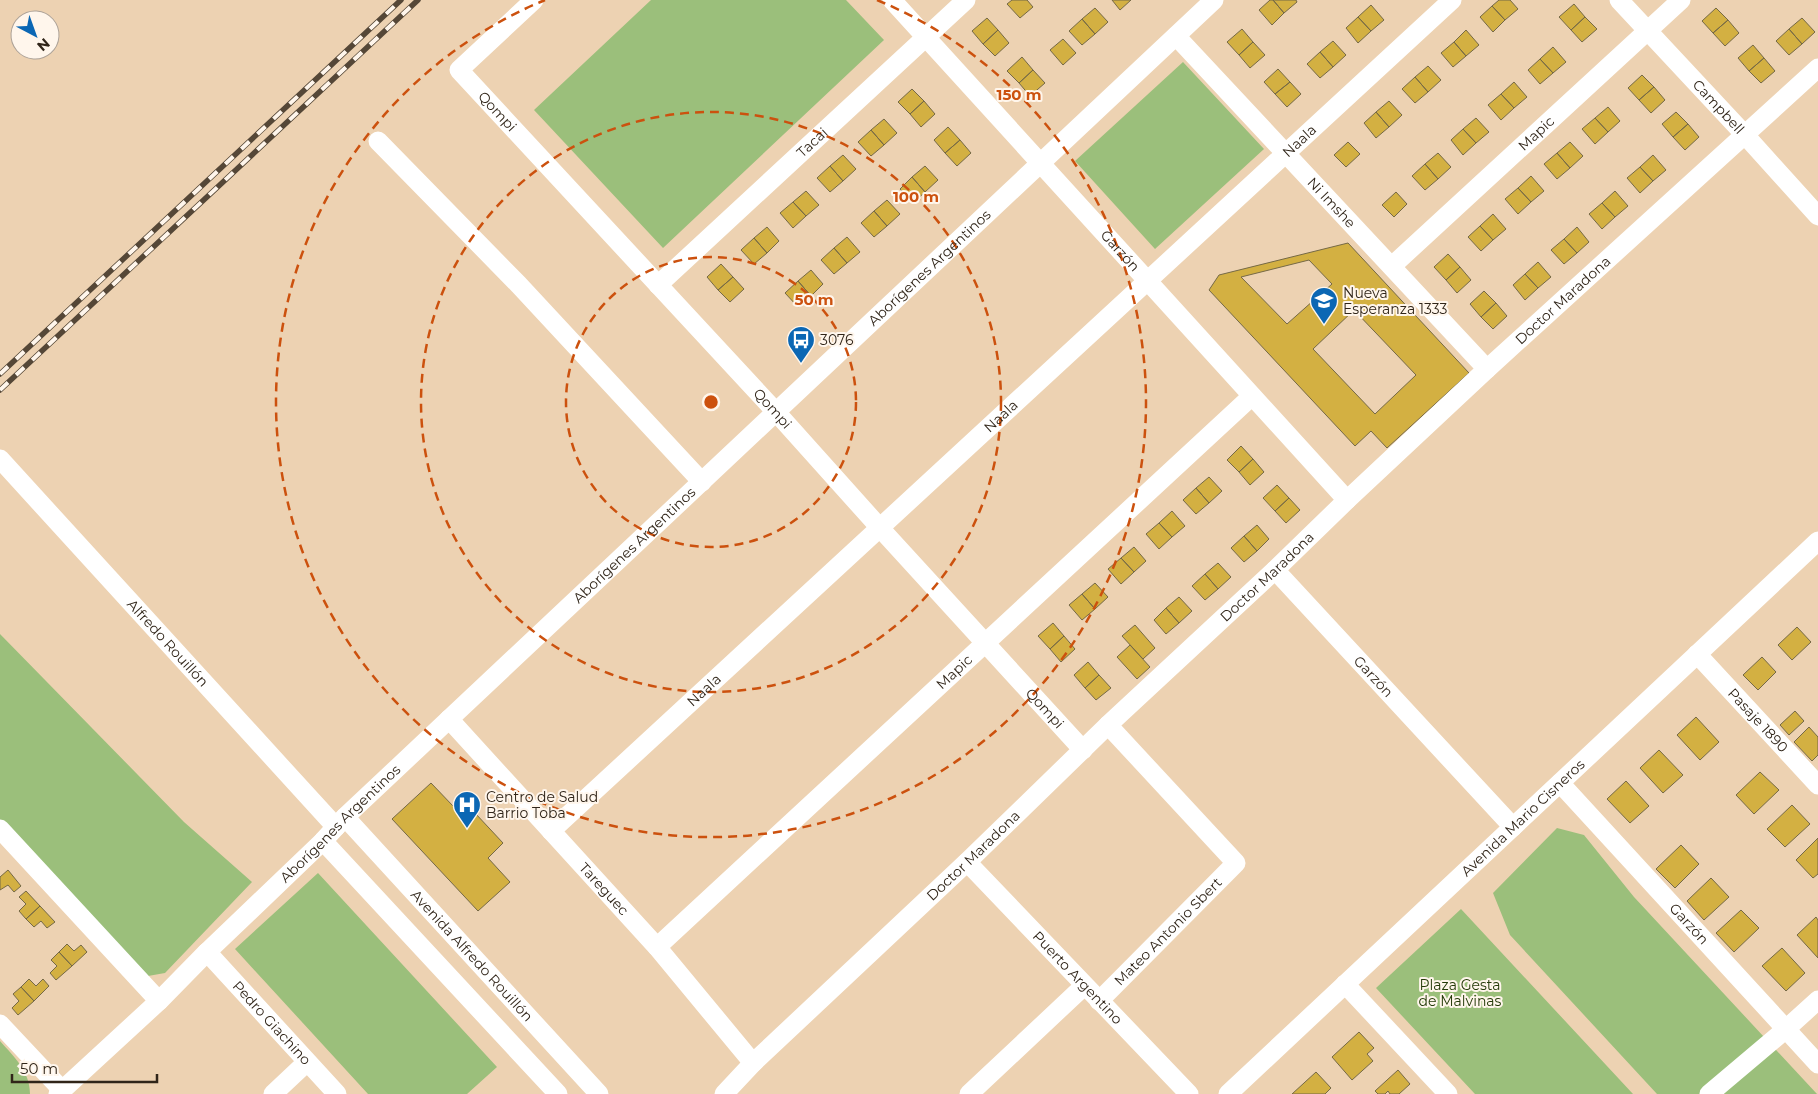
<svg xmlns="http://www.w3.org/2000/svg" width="1818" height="1094" font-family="Montserrat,sans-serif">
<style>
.green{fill:#9bbf7b}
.building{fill:#d3b042;stroke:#756946;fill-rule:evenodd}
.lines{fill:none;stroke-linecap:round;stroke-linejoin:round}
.minor{stroke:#fff;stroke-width:19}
.rail-casing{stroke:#554737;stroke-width:5.5}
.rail{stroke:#fff6ec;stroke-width:4;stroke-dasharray:11;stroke-linecap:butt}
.ring{fill:none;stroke:#cc510e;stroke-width:2.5;stroke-dasharray:9 6}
.labels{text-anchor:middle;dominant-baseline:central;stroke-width:4;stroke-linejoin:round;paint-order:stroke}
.street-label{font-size:14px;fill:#302519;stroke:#fff6ec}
.poi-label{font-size:14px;fill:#302519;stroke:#fff6ec;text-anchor:start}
.park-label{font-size:14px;fill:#243a08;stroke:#fff6ec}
.centre{fill:#cc510e;stroke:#fff6ec;stroke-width:2.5}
.ring-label{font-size:15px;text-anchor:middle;font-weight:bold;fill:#cc510e;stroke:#fff6ec;stroke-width:4;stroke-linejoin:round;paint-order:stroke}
</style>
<rect width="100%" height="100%" fill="#edd2b2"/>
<path class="green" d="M651,0H846L884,40L663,248L534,110Z
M1183,62L1264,149L1155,249L1075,161Z
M0,634L184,822L252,882L165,973L148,976L0,822Z
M1557,828L1584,835L1634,897L1817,1094H1657L1510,935L1493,893Z
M318,873L497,1067L467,1094H368L235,949Z
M1461,909L1633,1094H1475L1376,988Z
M0,1041C14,1057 30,1071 30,1094H0Z"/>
<path class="building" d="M1012,0H1027L1033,7L1020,18L1007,4Z
M1112,0H1131L1120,10Z
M1270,0H1273L1284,13L1272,25L1259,10Z
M1273,0H1296L1297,2L1284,13Z
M1499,0H1510L1518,9L1505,20L1492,6Z
M1574,4L1585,17L1571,30L1559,17Z
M1371,5L1384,20L1371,31L1358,17Z
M1492,6L1505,20L1493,32L1480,17Z
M1095,8L1108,22L1095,34L1082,19Z
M1716,8L1728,20L1713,33L1702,21Z
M1358,17L1371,31L1358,43L1346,28Z
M1585,17L1597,29L1582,42L1571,30Z
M987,18L998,30L983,44L972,31Z
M1802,18L1815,32L1802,44L1789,29Z
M1082,19L1095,34L1082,45L1069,31Z
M1728,20L1739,33L1725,46L1713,33Z
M1242,29L1253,42L1239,55L1227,42Z
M1789,29L1802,44L1789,55L1776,41Z
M998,30L1009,43L995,56L983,44Z
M1466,30L1479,45L1466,56L1454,42Z
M1063,39L1076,53L1063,65L1050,50Z
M1333,41L1346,55L1333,67L1320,52Z
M1253,42L1265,55L1250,68L1239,55Z
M1454,42L1466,56L1453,67L1441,53Z
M1753,45L1764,58L1749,71L1738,58Z
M1553,47L1566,62L1553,73L1540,59Z
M1320,52L1333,67L1320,78L1307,64Z
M1022,57L1033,70L1019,83L1007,71Z
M1764,58L1775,71L1761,83L1749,71Z
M1540,59L1553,73L1540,84L1528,70Z
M1428,66L1441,80L1428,92L1415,77Z
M1278,69L1290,82L1275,94L1264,82Z
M1033,70L1045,83L1030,96L1019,83Z
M1642,75L1654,87L1639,100L1628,88Z
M1415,77L1428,92L1415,103L1402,89Z
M1290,82L1301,94L1287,107L1275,94Z
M1514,82L1527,97L1514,108L1501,94Z
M1654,87L1665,100L1651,113L1639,100Z
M912,89L924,101L910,114L898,102Z
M1501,94L1514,108L1501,120L1488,105Z
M924,101L935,114L921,127L910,114Z
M1389,101L1402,115L1389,127L1376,112Z
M1608,107L1620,121L1608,132L1595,118Z
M1376,112L1389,127L1376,138L1364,123Z
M1676,112L1688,124L1673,137L1662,124Z
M1476,118L1489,132L1476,143L1463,129Z
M1595,118L1608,132L1595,144L1582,129Z
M884,119L897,133L884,145L871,130Z
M1688,124L1699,137L1685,150L1673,137Z
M948,127L960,140L945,153L934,140Z
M1463,129L1476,143L1463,155L1451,140Z
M871,130L884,145L871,156L858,142Z
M960,140L971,153L957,166L945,153Z
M1348,142L1360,154L1346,167L1334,155Z
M1570,142L1583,156L1570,168L1557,153Z
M1438,153L1451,167L1438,179L1425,164Z
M1557,153L1570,168L1557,179L1544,164Z
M843,155L856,169L843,181L830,166Z
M1653,155L1666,170L1653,181L1640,167Z
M1425,164L1438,179L1425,190L1412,176Z
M830,166L843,181L830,192L817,178Z
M925,166L938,180L925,192L912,177Z
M1640,167L1653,181L1640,193L1627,178Z
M1531,176L1544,191L1531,202L1518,188Z
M912,177L925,192L913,203L900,189Z
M1518,188L1531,202L1518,214L1505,199Z
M806,191L819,205L806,216L793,202Z
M1615,191L1628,206L1615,217L1602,203Z
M1396,192L1407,204L1394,217L1382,205Z
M887,200L900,214L887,226L874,211Z
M793,202L806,216L793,228L780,213Z
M1602,203L1615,217L1602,229L1589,214Z
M874,211L887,226L874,237L861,223Z
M1493,214L1506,229L1493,240L1480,226Z
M1480,226L1493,240L1481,251L1468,237Z
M767,227L779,241L767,253L754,238Z
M1577,227L1589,242L1577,253L1564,239Z
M847,237L860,252L847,263L834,248Z
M754,238L767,253L754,264L741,250Z
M1564,239L1577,253L1564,264L1551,250Z
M1348,243L1469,373L1387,448L1371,431L1355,446L1209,290L1219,275ZM1309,260L1332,284L1287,324L1241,277ZM1354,310L1416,375L1375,414L1313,349Z
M834,248L847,263L834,274L821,260Z
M1448,254L1460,267L1446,280L1434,267Z
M1538,262L1551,277L1538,288L1525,274Z
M721,264L733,277L718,290L707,277Z
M1460,267L1471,280L1457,293L1446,280Z
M811,270L823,284L811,296L798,281Z
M1525,274L1538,288L1525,300L1513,285Z
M733,277L744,289L730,302L718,290Z
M798,281L811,296L798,307L785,293Z
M1484,291L1496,303L1481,317L1470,304Z
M1496,303L1507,316L1493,329L1481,317Z
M1241,446L1253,459L1239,472L1227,460Z
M1253,459L1264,472L1250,485L1239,472Z
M1209,477L1222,491L1209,503L1196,488Z
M1277,485L1289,498L1275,511L1263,498Z
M1196,488L1209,503L1196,514L1183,500Z
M1289,498L1300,510L1286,523L1275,511Z
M1172,511L1185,526L1172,537L1159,523Z
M1159,523L1172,537L1159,549L1146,534Z
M1257,525L1269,539L1257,551L1244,536Z
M1244,536L1257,551L1244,562L1231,548Z
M1134,547L1146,561L1134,572L1121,558Z
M1121,558L1134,572L1121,584L1108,569Z
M1218,563L1231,577L1218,589L1205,574Z
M1205,574L1218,589L1205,600L1192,586Z
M1095,583L1108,597L1095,609L1082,594Z
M1082,594L1095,609L1082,620L1069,605Z
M1179,597L1192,611L1179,623L1166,608Z
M1166,608L1179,623L1166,634L1154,620Z
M1053,623L1064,636L1050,649L1038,636Z
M1135,625L1155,648L1143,659L1122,636Z
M1797,627L1811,642L1792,660L1778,645Z
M1064,636L1075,649L1061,662L1050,649Z
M1130,645L1150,667L1137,679L1117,657Z
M1762,657L1776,672L1758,690L1743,675Z
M1088,662L1099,675L1085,688L1074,675Z
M1099,675L1111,688L1096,700L1085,688Z
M1795,711L1804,721L1789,735L1780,725Z
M1696,717L1719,742L1700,760L1677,735Z
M1809,727L1818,737V755L1812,761L1794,742Z
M1659,750L1683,775L1663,793L1640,768Z
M1760,772L1779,790L1754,814L1736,795Z
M1626,781L1649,806L1630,823L1607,799Z
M431,783L453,806L461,798L503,843L488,858L510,882L478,911L392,819Z
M1792,805L1810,824L1785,847L1767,829Z
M1818,838V874L1813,878L1796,860Z
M1681,845L1699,864L1675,888L1656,869Z
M8,870L21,886L14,892L8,885L0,890V877Z
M1711,878L1729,897L1704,920L1687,901Z
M26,891L40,906L26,919L19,911L26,904L19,897Z
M40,906L55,922L47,928L41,921L34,927L26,919Z
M1741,910L1759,928L1734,952L1716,933Z
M1816,917L1818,920V958L1797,935Z
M67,944L74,951L81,945L87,952L72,966L59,952Z
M1782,948L1805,973L1786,991L1762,966Z
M59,952L72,966L56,980L50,973L57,966L51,960Z
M29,979L36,986L43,979L49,986L34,1001L21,987Z
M21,987L34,1001L18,1015L12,1008L19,1001L13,994Z
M1359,1032L1374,1048L1367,1054L1373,1061L1352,1080L1332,1057Z
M1398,1070L1410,1084L1399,1094H1390L1388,1091L1385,1094H1378L1375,1091Z
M1316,1072L1331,1088L1325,1094H1292Z"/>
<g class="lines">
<g class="minor">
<path id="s1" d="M534,0L459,70L776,412L880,528L1083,750"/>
<path id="s2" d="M892,0L1347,500"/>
<path id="s3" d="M1619,0L1745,135L1818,216"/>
<path id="s4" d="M1176,36L1487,369"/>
<path d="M378,141L519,285L702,482"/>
<path id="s5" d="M1392,266L1681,0"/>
<path id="s6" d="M658,285L966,0"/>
<path id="s7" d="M0,459L336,827"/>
<path id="s8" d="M1275,570L1513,827"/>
<path id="s9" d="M1697,654L1818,785"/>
<path id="s10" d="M449,719L657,947L753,1063"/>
<path id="s11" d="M1560,783L1818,1064"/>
<path id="s12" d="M345,817L599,1094"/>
<path d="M0,829L159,1001"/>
<path id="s13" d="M551,831L1452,0"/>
<path d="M323,841L558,1094"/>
<path id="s14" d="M967,862L1189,1094"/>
<path id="s15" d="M657,947L1252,396"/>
<path id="s16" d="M207,952L337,1094"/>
<path d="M1345,984L1448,1094"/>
<path id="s17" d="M1099,1001L1236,863L1108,725"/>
<path d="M0,1024L62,1090"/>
<path id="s18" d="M58,1094L159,1001L207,952L323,841L345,817L1214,0"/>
<path d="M273,1094L307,1062"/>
<path id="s19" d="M724,1094L753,1063L967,862L1108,725L1275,570L1347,500L1487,369L1818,68"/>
<path d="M969,1094L1084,986"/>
<path id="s20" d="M1228,1094L1818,541"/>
<path d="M1709,1094L1786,1029L1818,1000"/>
</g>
<defs>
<path id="rail" d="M0,374L401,0
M0,390L418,0"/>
</defs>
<use href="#rail" class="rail-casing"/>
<use href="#rail" class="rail"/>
</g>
<g class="ring">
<circle cx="711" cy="402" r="145"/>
<circle cx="711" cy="402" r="290"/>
<path d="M877 0A435 435 0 1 1 545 0"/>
</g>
<defs>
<symbol id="school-pin" viewBox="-11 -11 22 30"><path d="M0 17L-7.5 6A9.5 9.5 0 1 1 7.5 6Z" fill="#0b67b4" stroke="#fff6ec"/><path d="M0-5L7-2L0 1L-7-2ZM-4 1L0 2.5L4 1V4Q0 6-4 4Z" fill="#fff"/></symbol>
<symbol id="bus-pin" viewBox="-11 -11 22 30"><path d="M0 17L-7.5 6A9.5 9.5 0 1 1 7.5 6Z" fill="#0b67b4" stroke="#fff6ec"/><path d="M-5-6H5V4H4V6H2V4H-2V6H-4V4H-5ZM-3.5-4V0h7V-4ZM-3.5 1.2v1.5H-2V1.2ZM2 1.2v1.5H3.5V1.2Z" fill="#fff"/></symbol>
<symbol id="hospital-pin" viewBox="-11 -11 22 30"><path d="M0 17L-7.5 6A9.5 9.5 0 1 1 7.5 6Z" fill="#0b67b4" stroke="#fff6ec"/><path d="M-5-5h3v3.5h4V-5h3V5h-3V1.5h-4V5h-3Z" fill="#fff"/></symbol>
</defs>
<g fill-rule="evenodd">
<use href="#school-pin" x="1308" y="285" width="32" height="43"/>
<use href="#bus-pin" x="785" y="324" width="32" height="43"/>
<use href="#hospital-pin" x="451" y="789" width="32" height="43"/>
</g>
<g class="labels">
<g class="street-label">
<text stroke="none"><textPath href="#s3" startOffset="146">Campbell</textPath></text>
<text stroke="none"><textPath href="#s1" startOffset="159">Qompi</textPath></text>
<text stroke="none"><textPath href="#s5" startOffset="196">Mapic</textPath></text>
<text stroke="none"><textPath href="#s13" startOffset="1018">Naala</textPath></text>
<text stroke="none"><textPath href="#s6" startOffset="210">Tacai</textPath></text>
<text stroke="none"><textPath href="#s4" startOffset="228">Ni Imshe</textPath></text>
<text stroke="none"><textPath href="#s2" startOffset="339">Garzón</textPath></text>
<text stroke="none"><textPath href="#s18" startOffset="1201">Aborígenes Argentinos</textPath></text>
<text stroke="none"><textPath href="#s19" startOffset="1155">Doctor Maradona</textPath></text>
<text stroke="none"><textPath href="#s1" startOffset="564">Qompi</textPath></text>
<text stroke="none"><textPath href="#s13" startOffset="612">Naala</textPath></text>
<text stroke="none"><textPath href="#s18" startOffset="796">Aborígenes Argentinos</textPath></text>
<text stroke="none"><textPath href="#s19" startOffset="750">Doctor Maradona</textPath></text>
<text stroke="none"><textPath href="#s7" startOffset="249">Alfredo Rouillón</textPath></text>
<text stroke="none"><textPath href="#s15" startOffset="405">Mapic</textPath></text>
<text stroke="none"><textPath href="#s8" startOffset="145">Garzón</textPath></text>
<text stroke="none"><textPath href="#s13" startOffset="208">Naala</textPath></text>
<text stroke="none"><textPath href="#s1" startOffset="969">Qompi</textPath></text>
<text stroke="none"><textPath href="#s9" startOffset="90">Pasaje 1890</textPath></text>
<text stroke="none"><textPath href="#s20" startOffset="404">Avenida Mario Cisneros</textPath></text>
<text stroke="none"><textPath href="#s18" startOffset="391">Aborígenes Argentinos</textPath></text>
<text stroke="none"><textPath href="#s19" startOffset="345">Doctor Maradona</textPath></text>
<text stroke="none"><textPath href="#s10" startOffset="230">Tareguec</textPath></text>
<text stroke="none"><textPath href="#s11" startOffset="191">Garzón</textPath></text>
<text stroke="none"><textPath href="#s17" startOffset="98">Mateo Antonio Sbert</textPath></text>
<text stroke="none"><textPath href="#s12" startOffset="188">Avenida Alfredo Rouillón</textPath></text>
<text stroke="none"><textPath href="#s14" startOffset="160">Puerto Argentino</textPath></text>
<text stroke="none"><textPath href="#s16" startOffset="96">Pedro Giachino</textPath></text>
</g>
<g class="poi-label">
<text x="1343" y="293">Nueva<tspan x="1343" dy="16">Esperanza 1333</tspan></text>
<text x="820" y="340">3076</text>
<text x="486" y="797">Centro de Salud<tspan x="486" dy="16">Barrio Toba</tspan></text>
</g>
<g class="park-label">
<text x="1460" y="985">Plaza Gesta<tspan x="1460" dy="16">de Malvinas</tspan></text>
</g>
</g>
<circle cx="711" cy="402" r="8" class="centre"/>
<g class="ring-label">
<text x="1019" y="100">150 m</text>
<text x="916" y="202">100 m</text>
<text x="814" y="305">50 m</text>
</g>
<g transform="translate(35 35) rotate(139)"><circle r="24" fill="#fff6ec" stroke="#aca298"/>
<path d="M0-4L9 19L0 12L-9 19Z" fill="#0b67b4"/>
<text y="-8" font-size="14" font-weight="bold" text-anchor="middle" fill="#302519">N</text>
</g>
<path d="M12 1074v8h145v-8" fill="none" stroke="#302519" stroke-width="2.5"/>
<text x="20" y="1074" font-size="15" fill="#302519" stroke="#fff6ec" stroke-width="4" paint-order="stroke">50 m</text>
</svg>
